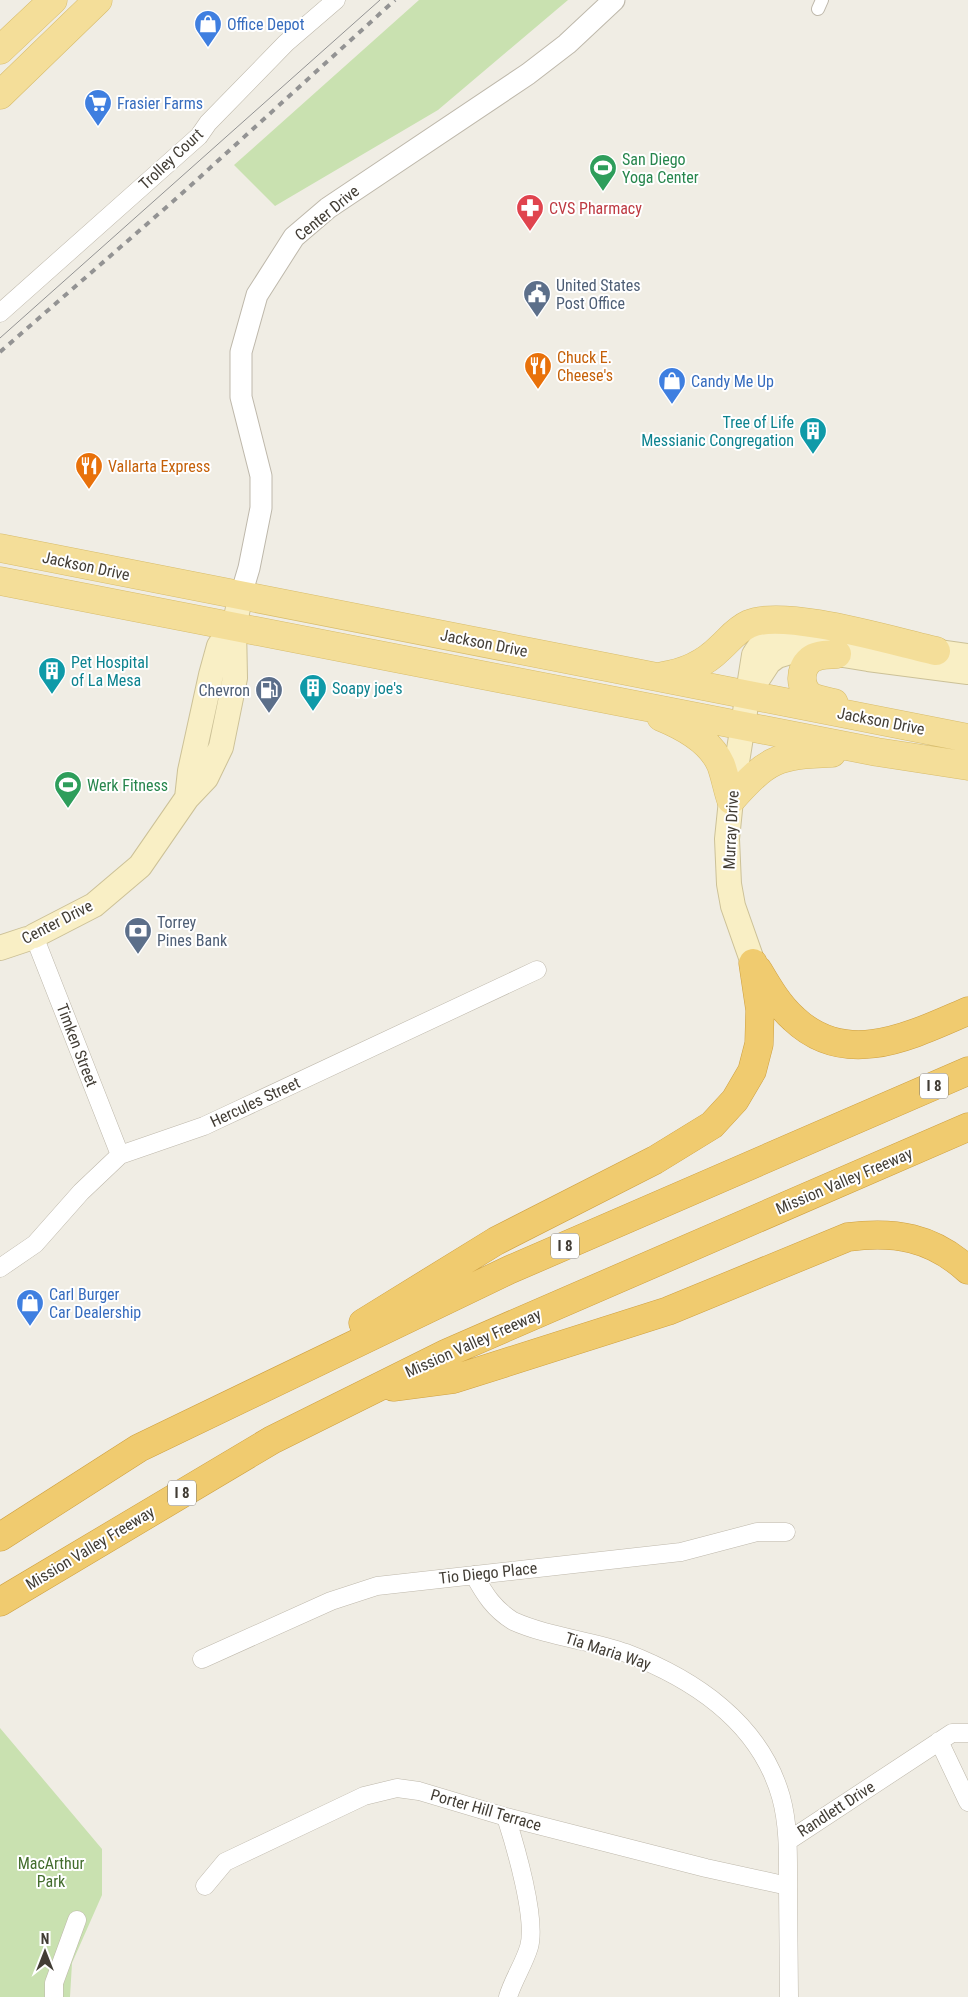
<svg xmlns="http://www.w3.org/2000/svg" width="968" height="1997" font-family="'Roboto Condensed',sans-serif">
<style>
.green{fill:#c9e1b0}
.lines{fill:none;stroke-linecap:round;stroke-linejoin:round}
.pedestrian-casing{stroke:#beb8ab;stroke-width:14}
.minor-casing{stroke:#beb8ab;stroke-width:19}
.tertiary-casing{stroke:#beb8ab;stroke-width:23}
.secondary-casing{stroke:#ccc197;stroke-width:26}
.primary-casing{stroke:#d7bc6b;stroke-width:29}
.motorway-casing{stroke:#cea041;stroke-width:29}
.pedestrian{stroke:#fff;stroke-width:12}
.minor{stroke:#fff;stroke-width:18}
.tertiary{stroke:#fff;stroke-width:21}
.secondary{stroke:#f9efc5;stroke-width:24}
.primary{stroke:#f4de99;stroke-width:28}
.motorway{stroke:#f0cb6f;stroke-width:28}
.tram{stroke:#939393;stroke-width:1}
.rail{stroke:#939393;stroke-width:4;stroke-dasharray:6 6;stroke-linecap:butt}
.labels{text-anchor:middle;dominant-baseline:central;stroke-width:4;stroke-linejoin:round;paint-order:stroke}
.shield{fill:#fff;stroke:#7b7772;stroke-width:1}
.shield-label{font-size:15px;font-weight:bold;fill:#423d35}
.shop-label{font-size:16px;fill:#366cbe;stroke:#fff;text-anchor:start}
.street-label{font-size:16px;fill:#423d35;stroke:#fff}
.leisure-label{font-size:16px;fill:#27864d;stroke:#fff;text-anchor:start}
.health-label{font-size:16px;fill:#be3a42;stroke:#fff;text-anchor:start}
.service-label{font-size:16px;fill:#4e5e75;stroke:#fff;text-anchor:start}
.food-label{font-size:16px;fill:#c56008;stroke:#fff;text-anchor:start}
.culture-label{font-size:16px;fill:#0d838f;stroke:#fff;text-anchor:start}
.park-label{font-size:16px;fill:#436d2e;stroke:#fff}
</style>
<rect width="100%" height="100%" fill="#f0ede4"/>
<path class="green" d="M419,0H568L438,110L275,206L234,165Z
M0,1728L102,1849V1895L72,1963L70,1997H0Z"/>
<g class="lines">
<defs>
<path id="pedestrian" d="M818,9L822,0"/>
<path id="minor" d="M0,313L199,136L208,123L286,43L336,0
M34,936L120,1155
M0,1268L35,1244L81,1192L120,1155L204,1126L537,970
M474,1575C485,1595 494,1609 513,1621C549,1637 590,1640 626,1653C694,1679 760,1723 781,1797C789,1826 788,1857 788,1887C788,1924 789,1960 789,1997
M202,1659L331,1601L377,1586L681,1552L757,1532H786
M939,1741L968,1802
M506,1817C515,1845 537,1919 529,1947C524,1964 513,1980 508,1997
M788,1841L952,1733H968
M205,1886L225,1862L364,1796L397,1788L419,1791L506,1817L706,1868L788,1886
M54,1997V1983L77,1920"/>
<path id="tertiary" d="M241,595L249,568L261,508V476L241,397V352L257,295L294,237L328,208L528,74L567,44L614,0"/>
<path id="secondary" d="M917,649L968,656
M752,688L769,662L777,656L803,648H819L837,654L868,659L968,672
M187,798L190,771L211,675L219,646L234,626
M34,936L94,905L140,866L187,798L206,778L221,747L235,678L234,626L241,595
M0,948L27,939
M753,963L733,906L729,884L727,839L731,800L754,655C756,652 758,648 761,645C776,631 829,638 849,641"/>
<path id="primary" d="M0,50L53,0
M0,95L98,0
M0,548L968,738
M0,581L877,752L968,766
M662,676C684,673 704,664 720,648C730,639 736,630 749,624C784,608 895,642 936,651
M834,703C827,701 818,700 812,697C799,689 799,669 810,660C817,654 828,655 837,654
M661,717C683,726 711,741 721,765C725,776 727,788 731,800C768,759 776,755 832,753"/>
<path id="motorway" d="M758,970C768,987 779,1006 794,1019C847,1069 912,1035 968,1011
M363,1323L496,1241L655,1160L712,1125L735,1100L752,1071L759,1044L760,1010L753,963
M393,1387L454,1379L668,1311L848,1237C895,1231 932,1237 968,1270
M0,1537L139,1448L509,1270L968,1071
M0,1602L272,1440L447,1353L968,1127"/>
</defs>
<use href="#pedestrian" class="pedestrian-casing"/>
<use href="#minor" class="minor-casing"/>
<use href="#tertiary" class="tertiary-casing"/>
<use href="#secondary" class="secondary-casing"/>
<use href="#primary" class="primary-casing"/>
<use href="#motorway" class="motorway-casing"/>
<use href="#pedestrian" class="pedestrian"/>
<use href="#minor" class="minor"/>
<use href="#tertiary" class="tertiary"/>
<use href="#secondary" class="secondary"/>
<use href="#primary" class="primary"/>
<use href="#motorway" class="motorway"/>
<path class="tram" d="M0,338L380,0"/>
<path class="rail" d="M0,352L178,197L395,0"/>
</g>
<defs>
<symbol id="shop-pin" viewBox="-11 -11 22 30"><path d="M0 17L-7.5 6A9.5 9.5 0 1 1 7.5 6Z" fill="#3f7fe0" stroke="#fff"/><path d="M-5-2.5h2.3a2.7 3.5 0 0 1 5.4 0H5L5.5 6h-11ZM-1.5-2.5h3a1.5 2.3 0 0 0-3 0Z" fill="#fff"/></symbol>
<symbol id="supermarket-pin" viewBox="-11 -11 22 30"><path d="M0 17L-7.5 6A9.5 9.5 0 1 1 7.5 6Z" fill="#3f7fe0" stroke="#fff"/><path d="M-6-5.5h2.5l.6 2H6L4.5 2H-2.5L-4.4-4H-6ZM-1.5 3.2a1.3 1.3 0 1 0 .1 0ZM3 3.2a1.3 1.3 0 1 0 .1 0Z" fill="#fff"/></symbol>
<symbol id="stadium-pin" viewBox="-11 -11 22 30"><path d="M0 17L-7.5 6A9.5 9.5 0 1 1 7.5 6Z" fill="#2e9e5b" stroke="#fff"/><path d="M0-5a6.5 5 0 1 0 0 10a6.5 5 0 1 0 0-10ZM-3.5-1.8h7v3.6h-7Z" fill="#fff"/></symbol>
<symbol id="pharmacy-pin" viewBox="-11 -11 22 30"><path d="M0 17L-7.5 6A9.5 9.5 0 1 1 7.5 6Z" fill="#e0444e" stroke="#fff"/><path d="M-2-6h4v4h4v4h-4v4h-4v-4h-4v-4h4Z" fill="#fff"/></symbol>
<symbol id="civic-pin" viewBox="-11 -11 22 30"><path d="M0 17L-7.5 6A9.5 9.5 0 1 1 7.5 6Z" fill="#5c6f8a" stroke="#fff"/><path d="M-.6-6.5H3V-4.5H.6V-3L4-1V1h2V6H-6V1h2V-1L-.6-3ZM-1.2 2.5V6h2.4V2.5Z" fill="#fff"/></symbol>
<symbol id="restaurant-pin" viewBox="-11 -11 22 30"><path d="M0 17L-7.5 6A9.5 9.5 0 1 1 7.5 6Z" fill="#e8710a" stroke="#fff"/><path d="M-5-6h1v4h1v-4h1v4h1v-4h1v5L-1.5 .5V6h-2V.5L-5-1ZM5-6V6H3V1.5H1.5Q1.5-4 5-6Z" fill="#fff"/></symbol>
<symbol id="building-pin" viewBox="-11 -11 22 30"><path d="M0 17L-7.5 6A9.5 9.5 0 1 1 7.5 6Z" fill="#0f9aa8" stroke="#fff"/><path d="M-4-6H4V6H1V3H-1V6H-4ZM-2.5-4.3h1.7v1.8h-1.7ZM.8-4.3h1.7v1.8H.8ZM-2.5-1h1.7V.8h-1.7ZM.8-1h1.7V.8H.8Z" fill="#fff"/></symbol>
<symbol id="fuel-pin" viewBox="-11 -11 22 30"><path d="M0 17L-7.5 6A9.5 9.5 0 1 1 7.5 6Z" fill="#5c6f8a" stroke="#fff"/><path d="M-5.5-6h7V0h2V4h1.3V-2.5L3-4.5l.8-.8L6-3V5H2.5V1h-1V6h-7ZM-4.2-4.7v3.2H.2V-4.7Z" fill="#fff"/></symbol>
<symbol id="bank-pin" viewBox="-11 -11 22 30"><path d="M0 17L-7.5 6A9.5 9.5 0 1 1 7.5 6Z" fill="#5c6f8a" stroke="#fff"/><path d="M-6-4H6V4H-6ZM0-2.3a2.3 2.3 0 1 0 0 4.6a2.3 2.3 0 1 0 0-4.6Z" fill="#fff"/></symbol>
</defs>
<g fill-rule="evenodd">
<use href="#shop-pin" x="192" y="8" width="32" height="43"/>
<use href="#supermarket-pin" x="82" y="87" width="32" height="43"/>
<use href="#stadium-pin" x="587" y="152" width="32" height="43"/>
<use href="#pharmacy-pin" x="514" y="192" width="32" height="43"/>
<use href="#civic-pin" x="521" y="278" width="32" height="43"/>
<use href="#restaurant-pin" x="522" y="350" width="32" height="43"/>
<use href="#shop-pin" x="656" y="365" width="32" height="43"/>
<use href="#building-pin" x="797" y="415" width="32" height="43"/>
<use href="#restaurant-pin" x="73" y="450" width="32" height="43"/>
<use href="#building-pin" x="36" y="655" width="32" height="43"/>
<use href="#building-pin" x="297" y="672" width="32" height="43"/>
<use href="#fuel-pin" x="253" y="674" width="32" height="43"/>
<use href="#stadium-pin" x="52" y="769" width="32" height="43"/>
<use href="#bank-pin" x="122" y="915" width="32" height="43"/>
<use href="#shop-pin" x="14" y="1287" width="32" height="43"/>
</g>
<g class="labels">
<g class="shield">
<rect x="920" y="1073.5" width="28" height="25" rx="4"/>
<rect x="551" y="1233.5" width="28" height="25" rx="4"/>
<rect x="168" y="1480.5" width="28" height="25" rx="4"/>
</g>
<g class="shield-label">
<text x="934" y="1086">I 8</text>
<text x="565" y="1246">I 8</text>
<text x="182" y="1493">I 8</text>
</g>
<g class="shop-label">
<text x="227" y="24">Office Depot</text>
<text x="117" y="103">Frasier Farms</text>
<text x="691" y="381">Candy Me Up</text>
<text x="49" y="1294">Carl Burger<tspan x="49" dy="18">Car Dealership</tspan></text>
</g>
<g class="street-label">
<text transform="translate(171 159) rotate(-43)">Trolley Court</text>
<text transform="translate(327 213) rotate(-39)">Center Drive</text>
<text transform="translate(86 566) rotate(12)">Jackson Drive</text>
<text transform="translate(484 643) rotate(11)">Jackson Drive</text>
<text transform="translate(881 721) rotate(11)">Jackson Drive</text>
<text transform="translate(731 830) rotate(-87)">Murray Drive</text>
<text transform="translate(57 922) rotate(-27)">Center Drive</text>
<text transform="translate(77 1045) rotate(69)">Timken Street</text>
<text transform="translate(255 1102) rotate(-25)">Hercules Street</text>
<text transform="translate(844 1181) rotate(-23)">Mission Valley Freeway</text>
<text transform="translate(473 1343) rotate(-24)">Mission Valley Freeway</text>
<text transform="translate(90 1548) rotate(-31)">Mission Valley Freeway</text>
<text transform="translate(488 1573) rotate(-6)">Tio Diego Place</text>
<text transform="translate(608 1651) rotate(18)">Tia Maria Way</text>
<text transform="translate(836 1809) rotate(-33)">Randlett Drive</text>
<text transform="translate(486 1810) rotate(16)">Porter Hill Terrace</text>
</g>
<g class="leisure-label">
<text x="622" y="159">San Diego<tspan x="622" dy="18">Yoga Center</tspan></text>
<text x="87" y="785">Werk Fitness</text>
</g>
<g class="health-label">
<text x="549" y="208">CVS Pharmacy</text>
</g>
<g class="service-label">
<text x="556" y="285">United States<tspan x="556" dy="18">Post Office</tspan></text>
<text x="250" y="690" text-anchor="end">Chevron</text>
<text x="157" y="922">Torrey<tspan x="157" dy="18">Pines Bank</tspan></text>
</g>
<g class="food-label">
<text x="557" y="357">Chuck E.<tspan x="557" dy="18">Cheese's</tspan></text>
<text x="108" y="466">Vallarta Express</text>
</g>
<g class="culture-label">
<text x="794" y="422" text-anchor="end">Tree of Life<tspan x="794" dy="18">Messianic Congregation</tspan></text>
<text x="71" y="662">Pet Hospital<tspan x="71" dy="18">of La Mesa</tspan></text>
<text x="332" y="688">Soapy joe's</text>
</g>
<g class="park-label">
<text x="51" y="1863">MacArthur<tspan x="51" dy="18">Park</tspan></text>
</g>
</g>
<g transform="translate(45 1952)" stroke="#ffffff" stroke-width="4" paint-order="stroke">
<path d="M0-4L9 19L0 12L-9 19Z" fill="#423d35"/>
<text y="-8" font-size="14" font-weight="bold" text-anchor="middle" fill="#423d35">N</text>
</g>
</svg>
